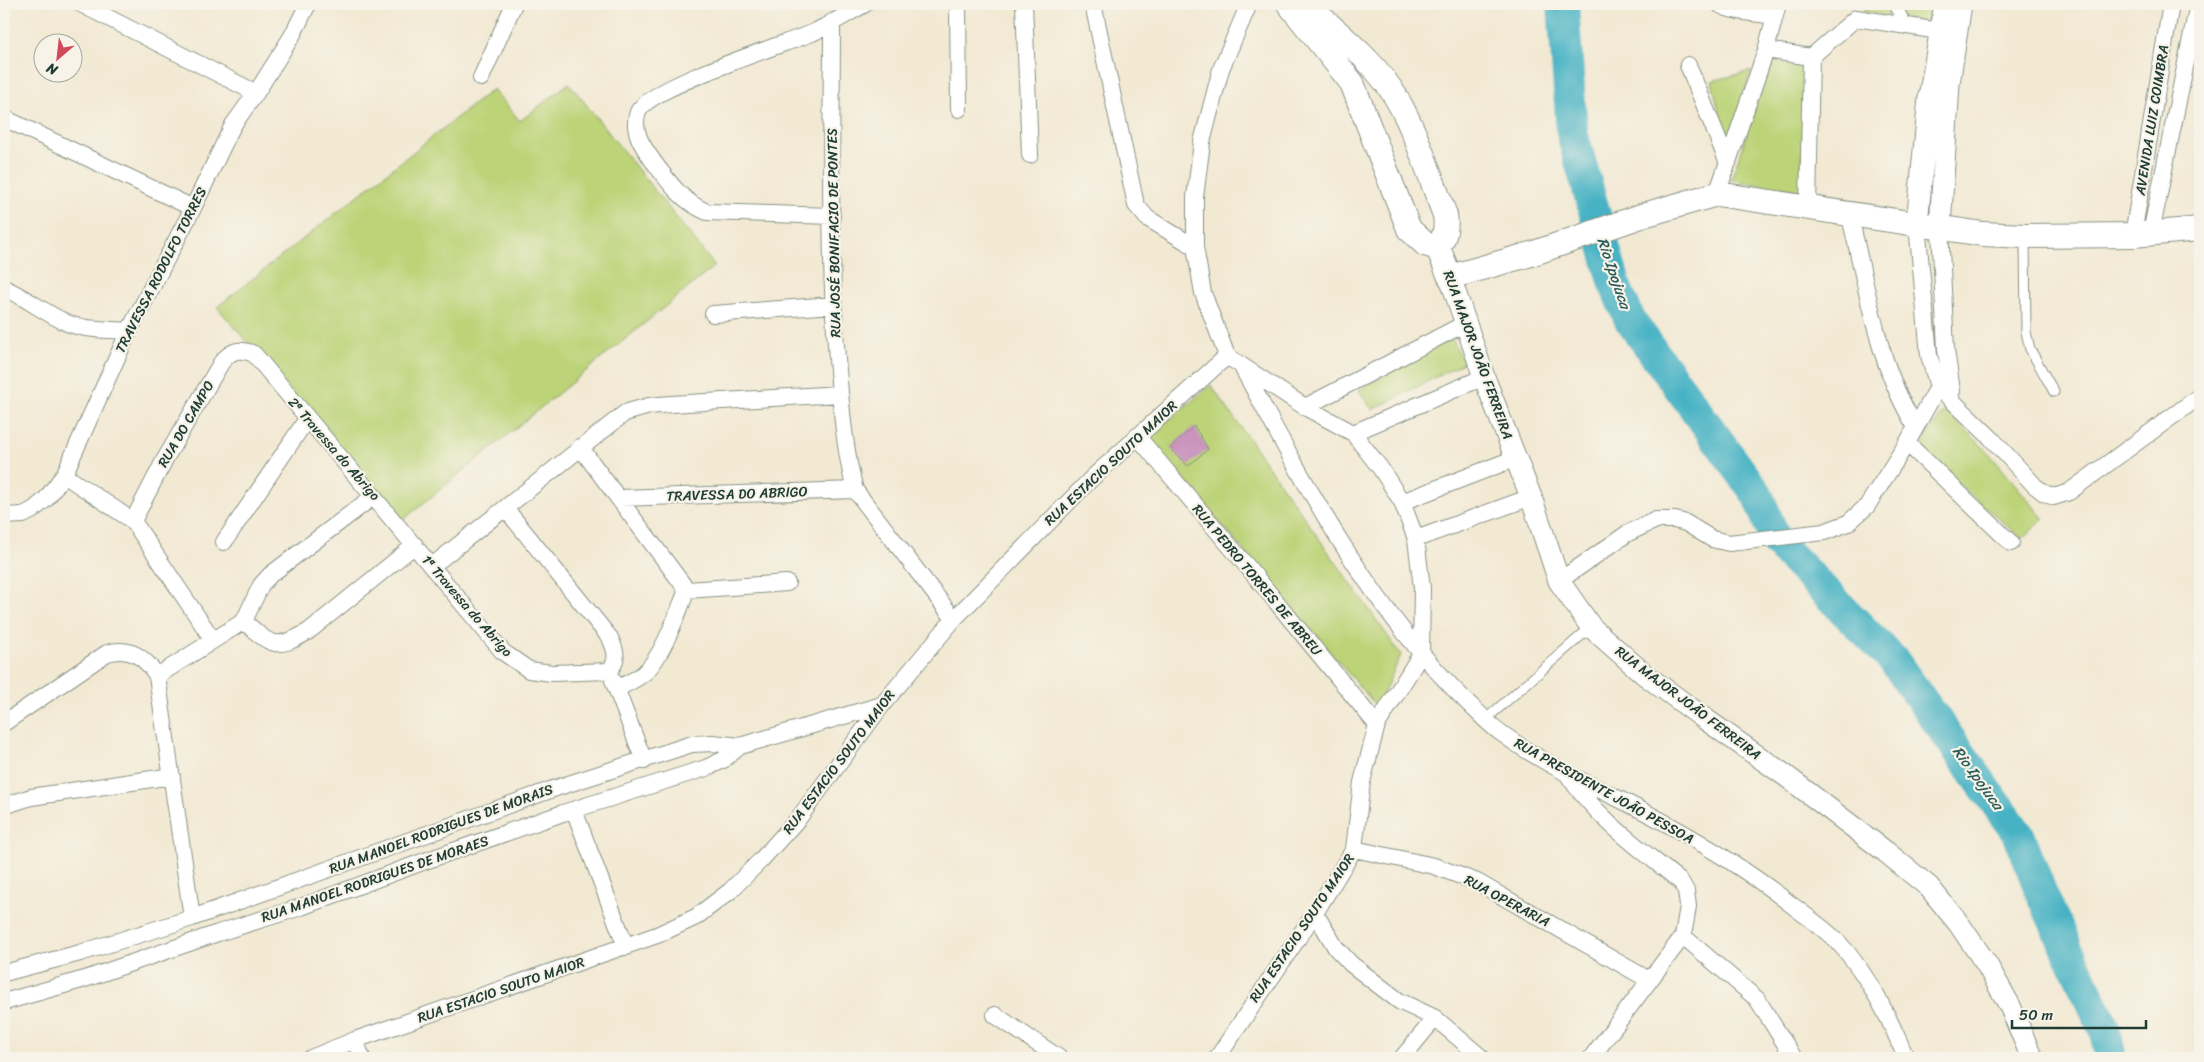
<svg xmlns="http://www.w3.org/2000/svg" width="2204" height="1062" font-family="Sriracha,sans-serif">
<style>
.green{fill:#bcd377;stroke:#6e8856}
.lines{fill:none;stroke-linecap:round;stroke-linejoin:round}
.river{stroke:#46b2c4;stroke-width:32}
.building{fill:#ca94bd}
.service-casing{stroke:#889384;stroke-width:11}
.pedestrian-casing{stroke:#889384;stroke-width:14}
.minor-casing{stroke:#889384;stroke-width:18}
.tertiary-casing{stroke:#889384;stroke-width:23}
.secondary-casing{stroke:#889384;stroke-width:26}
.service{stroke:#fff;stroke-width:9}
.pedestrian{stroke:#fff;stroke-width:12}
.minor{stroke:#fff;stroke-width:16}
.tertiary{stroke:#fff;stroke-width:21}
.secondary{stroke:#fff;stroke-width:24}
.labels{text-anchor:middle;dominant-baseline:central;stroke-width:4.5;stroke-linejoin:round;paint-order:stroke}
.street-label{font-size:14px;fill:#1f3d34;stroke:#f7f3e8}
.water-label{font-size:15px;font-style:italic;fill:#295a58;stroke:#f7f3e8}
</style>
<rect width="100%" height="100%" fill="#f7f3e8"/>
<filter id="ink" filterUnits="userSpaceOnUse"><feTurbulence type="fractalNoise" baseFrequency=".02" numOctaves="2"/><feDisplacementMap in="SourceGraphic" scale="10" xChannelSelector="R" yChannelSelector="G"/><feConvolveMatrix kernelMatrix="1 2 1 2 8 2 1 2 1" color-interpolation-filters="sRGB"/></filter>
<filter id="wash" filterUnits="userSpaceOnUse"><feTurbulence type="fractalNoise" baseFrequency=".0096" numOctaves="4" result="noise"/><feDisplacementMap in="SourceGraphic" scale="20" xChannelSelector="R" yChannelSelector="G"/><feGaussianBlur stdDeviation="1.12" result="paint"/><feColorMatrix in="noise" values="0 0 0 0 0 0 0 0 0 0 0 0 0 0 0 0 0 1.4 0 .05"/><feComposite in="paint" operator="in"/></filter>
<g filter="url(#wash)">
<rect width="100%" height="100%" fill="#f2e9d3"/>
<path class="green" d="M1865,4H1941L1938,24L1864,12Z
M1771,60L1805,68L1801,192L1731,180Z
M1751,71L1728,150L1712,81Z
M569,83L715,266L403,520L217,307L493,89L520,121Z
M1452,338L1463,363L1372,410L1359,390Z
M1211,385L1401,655L1377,707L1148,438Z
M1945,410L1989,453L2044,519L2022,539L1917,448Z"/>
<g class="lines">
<path class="river" d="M1563,4L1572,133L1616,288L1630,320L1757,494L1772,531
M1775,541L1894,661L2020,837L2042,895L2104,1028L2111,1058"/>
</g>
<g id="blocks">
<path class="building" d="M1194,426L1208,449L1188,466L1170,448Z"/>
</g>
</g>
<g filter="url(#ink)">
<use href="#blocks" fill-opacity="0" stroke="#889384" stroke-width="1"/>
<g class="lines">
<defs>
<path id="service" d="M2025,237L2026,332L2030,349L2054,392
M1486,719L1591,627"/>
<path id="pedestrian" d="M1895,4L1906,27"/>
<path id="minor" d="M81,4L256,93
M958,4L959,109
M1024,4L1030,155
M1093,4L1136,205L1147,218L1195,247
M1249,4L1221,69L1202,142L1195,197V247L1203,293L1227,356L1305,407L1353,433L1381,469L1402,502L1416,539L1422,588L1421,654
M1719,4C1728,12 1762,14 1775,16
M1856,18L1952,33
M832,22C832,134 828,247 837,359C841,403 844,448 855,490L954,619
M1766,50L1811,57L1856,18
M1688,65L1728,163
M481,78L514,4
M4,118L193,208
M1717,194L1766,50L1778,4
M1808,208L1811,57
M1849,213C1867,284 1876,364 1916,427
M832,216L707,212C681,201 669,182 653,161C643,147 631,130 638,112C648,87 782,45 812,33C830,25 848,13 865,4
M1917,224L1929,355L1938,387L1991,438L2035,486L2044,493L2054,497L2069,492L2200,396
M1940,228L1946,350L1952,391
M2151,233L2198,4
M2133,235L2171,4
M4,288C25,297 42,311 63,321C82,331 107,329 129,331
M713,314L833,305
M1242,367C1305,484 1370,609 1467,702C1479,713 1490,726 1504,735C1546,766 1596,787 1643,811C1695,838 1746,869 1793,906C1809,918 1825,929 1839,943C1869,976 1889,1017 1906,1058
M1305,407L1466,323
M1353,433L1484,377
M1137,436L1246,565L1377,725
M1907,443L2011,543
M580,447L687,590C678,612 662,658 644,673C636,680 625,684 617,689
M64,475L133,521L213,640
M620,498L855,490
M1402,502L1516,458
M505,508L610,638C616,651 619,660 609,671
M4,516L23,515L33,510L46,499L64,475L129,331L193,208L233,125L256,93L292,36L308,4
M133,521L165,459L221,363C231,350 239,348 254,354L503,652L529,670L552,673L609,671
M1416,539L1531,497
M224,542L307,419
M432,566L625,413L649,406L671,404L840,394
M1559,581L1628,533L1656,520H1675L1686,523L1712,539L1729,543L1824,532L1848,523L1867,506L1907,443L1938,387L1950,380
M687,590L787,583
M244,621C271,646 276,651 309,631L415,545
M244,621L261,585L270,575L374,496
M157,676L244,621
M613,680L644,761
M4,723L107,653C130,646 145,657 157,676L192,918
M1568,775C1597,819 1641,849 1681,882L1686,891L1688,906L1683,936L1591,1058
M4,806L31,797L172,776
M574,810L626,947
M1354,849L1434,866L1477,882L1649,980
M1315,913L1336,948L1351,964L1399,1001L1435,1018L1482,1058
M1683,936L1757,999L1794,1058
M4,973L80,953L192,918L556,788L692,744L713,743L740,746L882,705
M4,1002L85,979L218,933L301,907L425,861L563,813L706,768L723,760L740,746
M995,1015L1059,1058
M355,1040L362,1058
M311,1058L355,1040L657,935L696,917L730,891L761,860L798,819L882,705L954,619L1092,478L1227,356
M1217,1058L1315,913L1354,849L1362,782L1377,725L1421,654
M1402,1058L1435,1018"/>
<path id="tertiary" d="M1917,224L1929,98L1945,4
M1940,228L1949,84L1961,4
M1450,277L1484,377L1531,497L1559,581L1591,627L1644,674L1705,719L1786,776L1886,852L1929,887L1959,924L1987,965L2010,1006L2032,1058"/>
<path id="secondary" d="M1289,4L1352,83L1409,229L1425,244L1438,248L1450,277L1531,254L1647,214L1717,194L1983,234L2025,236L2133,235L2200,229
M1306,4C1334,30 1368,56 1390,88C1413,121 1430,177 1445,215C1447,228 1445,237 1438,248"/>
</defs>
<use href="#service" class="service-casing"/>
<use href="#pedestrian" class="pedestrian-casing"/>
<use href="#minor" class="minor-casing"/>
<use href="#tertiary" class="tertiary-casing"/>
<use href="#secondary" class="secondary-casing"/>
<use href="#service" class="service"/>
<use href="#pedestrian" class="pedestrian"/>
<use href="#minor" class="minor"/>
<use href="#tertiary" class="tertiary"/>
<use href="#secondary" class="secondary"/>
</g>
</g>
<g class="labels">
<g class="street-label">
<text transform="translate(2152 120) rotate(-81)">AVENIDA LUIZ COIMBRA</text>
<text transform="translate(834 233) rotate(-91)">RUA JOSÉ BONIFACIO DE PONTES</text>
<text transform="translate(161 270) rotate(-63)">TRAVESSA RODOLFO TORRES</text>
<text transform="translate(1478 355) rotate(70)">RUA MAJOR JOÃO FERREIRA</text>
<text transform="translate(186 424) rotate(-60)">RUA DO CAMPO</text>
<text transform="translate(334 449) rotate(49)">2ª Travessa do Abrigo</text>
<text transform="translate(1111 463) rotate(-43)">RUA ESTACIO SOUTO MAIOR</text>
<text transform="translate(737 494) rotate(-2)">TRAVESSA DO ABRIGO</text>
<text transform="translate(1257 580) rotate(50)">RUA PEDRO TORRES DE ABREU</text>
<text transform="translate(467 606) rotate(49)">1ª Travessa do Abrigo</text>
<text transform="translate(1688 703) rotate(37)">RUA MAJOR JOÃO FERREIRA</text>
<text transform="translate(839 762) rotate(-53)">RUA ESTACIO SOUTO MAIOR</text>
<text transform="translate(1604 791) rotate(29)">RUA PRESIDENTE JOÃO PESSOA</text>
<text transform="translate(441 829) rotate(-20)">RUA MANOEL RODRIGUES DE MORAIS</text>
<text transform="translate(375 879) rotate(-19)">RUA MANOEL RODRIGUES DE MORAES</text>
<text transform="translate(1507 901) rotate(28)">RUA OPERARIA</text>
<text transform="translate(1302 928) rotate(-56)">RUA ESTACIO SOUTO MAIOR</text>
<text transform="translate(501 990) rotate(-19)">RUA ESTACIO SOUTO MAIOR</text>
</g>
<g class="water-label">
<text transform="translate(1614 273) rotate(71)">Rio Ipojuca</text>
<text transform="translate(1978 778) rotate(54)">Rio Ipojuca</text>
</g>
</g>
<rect width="2204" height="1062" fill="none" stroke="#f7f3e8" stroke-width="20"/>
<g transform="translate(58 58) rotate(208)"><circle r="24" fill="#f7f3e8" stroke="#a1aaa0"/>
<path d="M0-4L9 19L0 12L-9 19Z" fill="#d1495b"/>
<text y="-8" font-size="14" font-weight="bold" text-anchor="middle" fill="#1f3d34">N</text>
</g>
<path d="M2012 1020v8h134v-8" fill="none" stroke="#1f3d34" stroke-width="2.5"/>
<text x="2019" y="1020" font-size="15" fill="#1f3d34" stroke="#f7f3e8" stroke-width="4" paint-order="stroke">50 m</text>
</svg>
